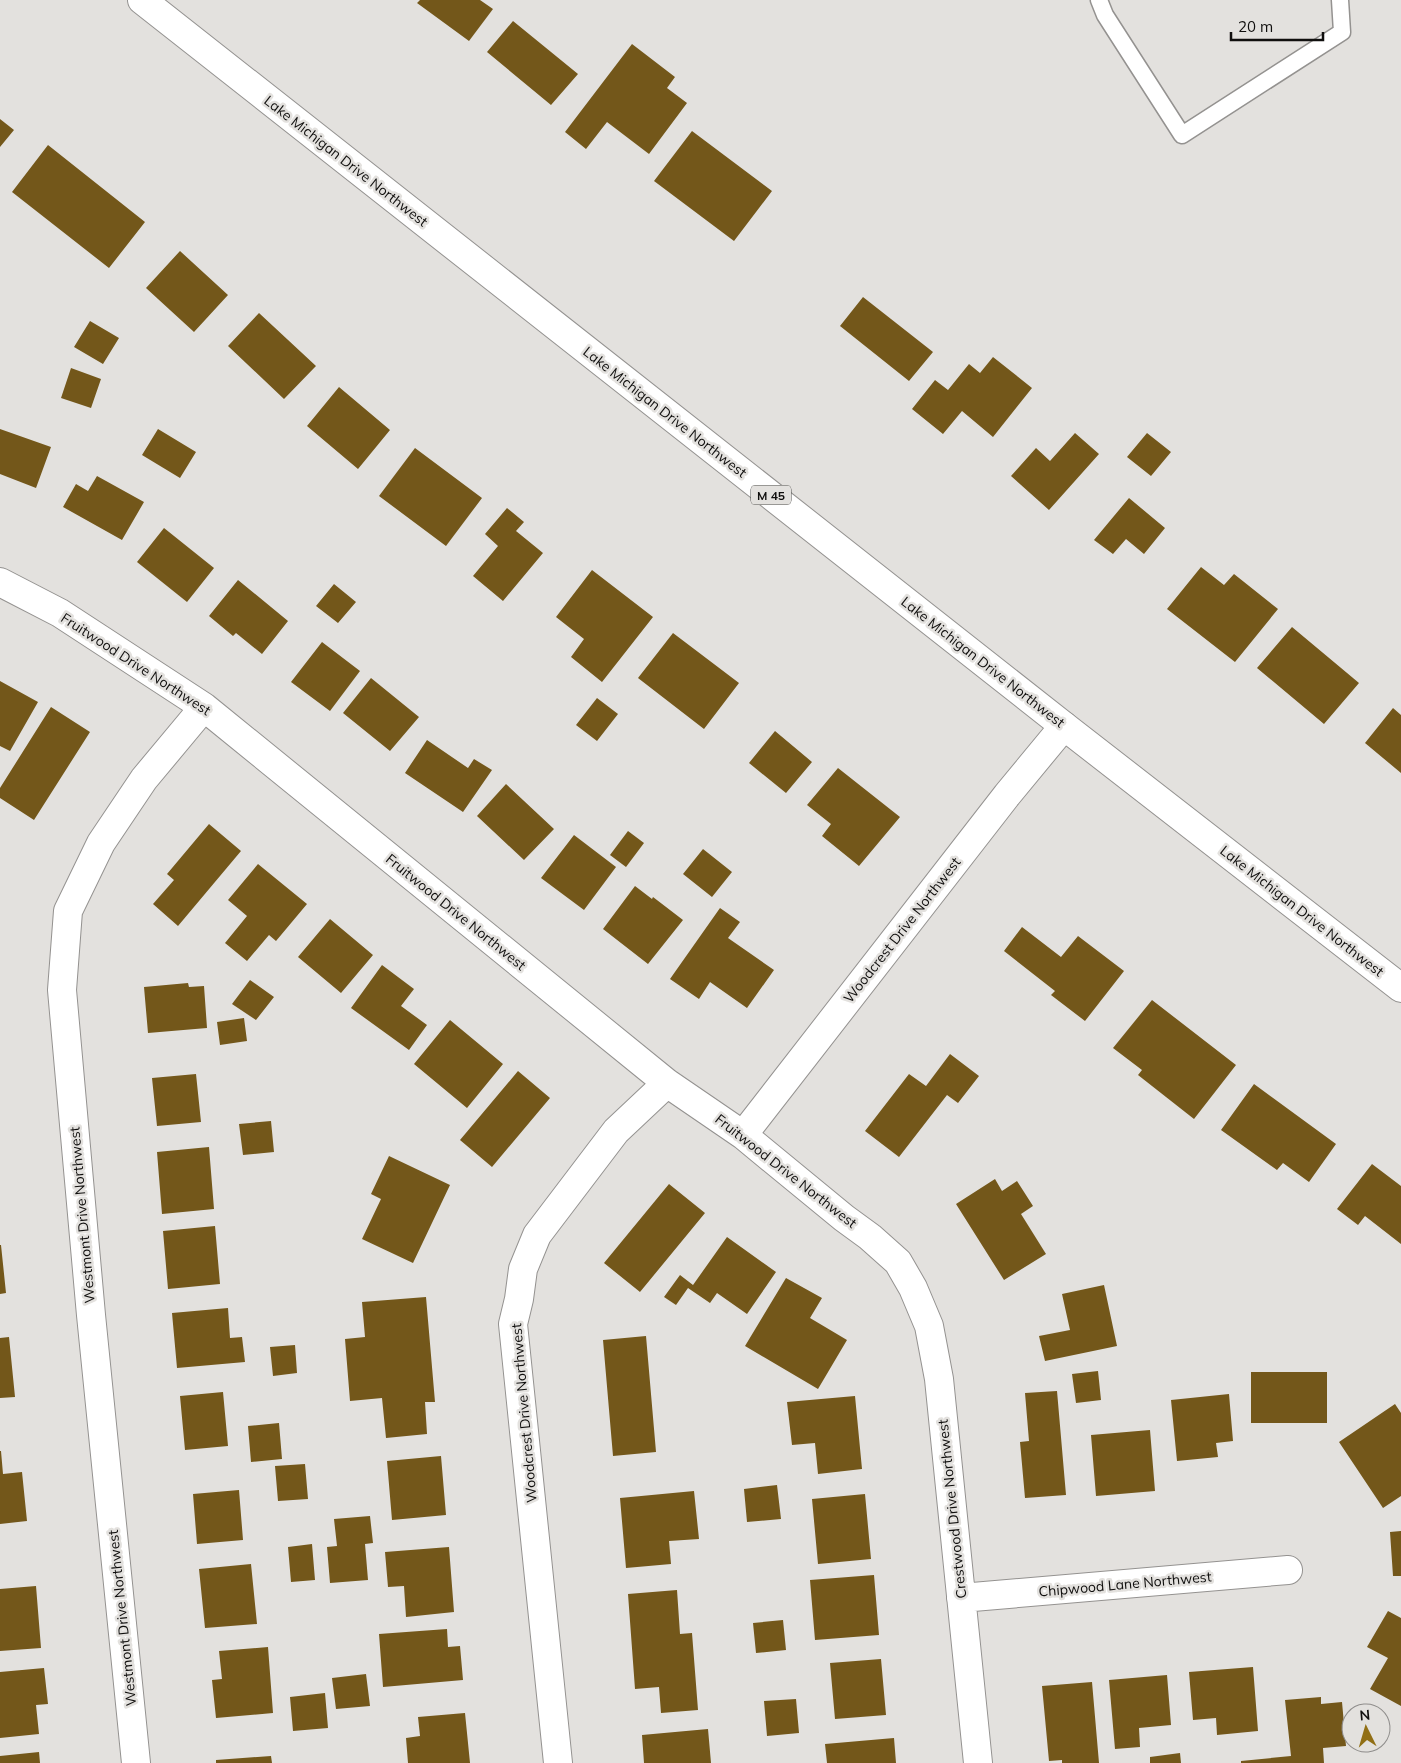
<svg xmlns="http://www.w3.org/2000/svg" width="1401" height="1763" font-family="Mulish,sans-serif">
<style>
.building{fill:#73571a}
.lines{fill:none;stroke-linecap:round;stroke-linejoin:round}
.lane-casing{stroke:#949290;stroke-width:19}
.street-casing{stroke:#949290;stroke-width:30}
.highway-casing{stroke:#949290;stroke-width:30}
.lane{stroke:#fff;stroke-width:16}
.street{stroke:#fff;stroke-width:28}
.highway{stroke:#fff;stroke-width:28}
.labels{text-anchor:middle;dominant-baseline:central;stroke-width:5;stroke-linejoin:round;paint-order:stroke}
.shield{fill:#e3e1de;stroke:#4f4e4c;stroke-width:1}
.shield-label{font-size:12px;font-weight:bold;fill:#100f0e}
.street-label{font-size:14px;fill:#100f0e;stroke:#e3e1de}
</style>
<rect width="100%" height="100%" fill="#e3e1de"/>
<path class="building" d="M420,0H480L493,9L469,41L417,3Z
M513,21L578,74L551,105L487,52Z
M632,44L675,77L667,88L687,103L649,154L607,122L586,149L565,132Z
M0,119L14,130L0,147Z
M692,131L772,191L734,241L654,181Z
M48,145L145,222L109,268L12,192Z
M180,251L228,295L194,332L146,288Z
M863,297L933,352L909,381L840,326Z
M259,313L316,366L284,399L228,346Z
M90,321L119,338L103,364L74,347Z
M993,357L1032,388L993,437L962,411L943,434L912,409L935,380L948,390L969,364L980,373Z
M71,368L101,379L91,408L61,398Z
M339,387L390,430L358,469L307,426Z
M0,429L51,447L36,488L0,474Z
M158,429L196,452L180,478L142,455Z
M1075,433L1099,454L1049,510L1011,476L1036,448L1050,461Z
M1147,433L1171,452L1151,476L1127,457Z
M415,448L482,498L446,546L379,496Z
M97,476L144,502L122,540L63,507L76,484L88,491Z
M1129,498L1165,528L1144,554L1126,539L1113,554L1094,540Z
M507,508L524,522L516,531L543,553L503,601L473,576L498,546L485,534Z
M164,528L214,568L187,602L137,562Z
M1201,567L1224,585L1234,574L1278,609L1235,662L1167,609Z
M592,570L653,617L602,682L571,657L584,639L556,617Z
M238,580L288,621L262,654L236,633L233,636L209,616Z
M334,584L356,602L338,623L316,606Z
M1292,627L1359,683L1324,724L1257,668Z
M673,633L739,683L704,729L638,678Z
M322,642L360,671L330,711L291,682Z
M371,678L419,717L390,751L343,713Z
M0,681L38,702L10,751L0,746Z
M597,698L618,714L597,741L576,725Z
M51,707L90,732L34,820L0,798V788Z
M1393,708L1401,715V773L1365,743Z
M775,731L812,762L786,793L749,763Z
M427,740L468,768L474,759L492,770L463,812L405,773Z
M838,768L900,817L859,866L822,836L831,824L807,805Z
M506,784L554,829L524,860L477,816Z
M209,824L241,851L178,926L153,904L174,880L167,874Z
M628,831L644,843L626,867L610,855Z
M574,835L616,867L584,910L541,878Z
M703,849L732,872L712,897L683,874Z
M258,864L307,904L276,941L269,935L247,961L225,943L247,916L228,900Z
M635,886L652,899L653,897L683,920L648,964L603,929Z
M720,908L740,922L728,938L774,970L747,1008L710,982L699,999L670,979Z
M330,919L373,955L341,993L298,957Z
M1022,927L1061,957L1078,936L1124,971L1085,1021L1051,995L1055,991L1004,951Z
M382,965L414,989L401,1006L427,1025L409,1050L351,1008Z
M250,980L274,997L256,1020L232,1004Z
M188,983L189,987L204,986L207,1028L148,1033L144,987Z
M1152,1000L1236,1065L1194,1119L1138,1075L1142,1070L1113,1048Z
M244,1018L247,1041L220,1045L217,1022Z
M450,1020L503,1064L467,1108L414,1064Z
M950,1054L979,1076L958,1103L947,1095L899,1157L865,1131L909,1074L926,1086Z
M518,1071L550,1098L492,1167L460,1140Z
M196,1074L201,1122L157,1126L152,1078Z
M1254,1084L1336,1144L1309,1182L1283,1163L1277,1170L1221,1130Z
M271,1121L274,1152L243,1155L239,1124Z
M209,1147L214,1209L162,1214L157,1152Z
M389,1156L450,1185L413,1263L362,1239L381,1199L371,1194Z
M1372,1164L1401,1186V1244L1365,1216L1358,1225L1337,1209Z
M995,1179L1002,1191L1017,1181L1033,1206L1021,1214L1046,1254L1004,1280L956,1204Z
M669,1184L705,1213L640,1292L604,1263Z
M215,1226L220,1284L168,1289L163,1231Z
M727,1237L776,1272L747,1314L717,1293L710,1303L688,1288L676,1305L664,1297L680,1275L693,1285Z
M0,1245H1L6,1293L0,1294Z
M786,1278L822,1298L810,1318L847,1340L818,1389L745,1346Z
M1104,1285L1117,1346L1045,1361L1039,1336L1070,1330L1062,1294Z
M426,1297L435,1402H425L427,1434L386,1438L382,1398L350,1401L345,1339L365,1337L362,1302Z
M228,1308L230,1338L242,1337L245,1362L177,1368L172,1313Z
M646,1336L656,1452L613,1456L603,1340Z
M9,1337L15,1397L0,1398V1338Z
M295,1345L297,1373L273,1376L270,1347Z
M1098,1371L1101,1400L1076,1403L1072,1374Z
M1251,1372H1327V1423H1251Z
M1057,1391L1066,1495L1025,1498L1020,1442L1029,1441L1025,1393Z
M223,1392L228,1446L185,1450L180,1396Z
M1229,1394L1233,1441L1216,1443L1218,1457L1177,1461L1171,1400Z
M855,1396L862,1469L818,1474L815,1443L792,1445L787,1402Z
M1395,1404L1401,1413V1496L1383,1508L1339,1442Z
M279,1423L282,1459L251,1462L248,1426Z
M1150,1430L1155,1491L1096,1496L1091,1435Z
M0,1451H1L3,1474L22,1472L27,1521L0,1524Z
M441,1456L446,1515L392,1520L387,1461Z
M305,1464L308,1499L278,1501L275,1466Z
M777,1485L781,1519L747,1522L744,1489Z
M239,1490L243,1540L197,1544L193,1494Z
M694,1491L699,1539L669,1541L671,1564L626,1568L620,1498Z
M865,1494L871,1559L818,1564L812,1499Z
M370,1516L373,1543L365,1544L368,1580L330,1583L327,1547L337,1546L334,1519Z
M1401,1531V1576H1393L1390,1532Z
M312,1544L315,1580L291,1582L288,1547Z
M449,1547L454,1612L406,1617L404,1586L388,1587L385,1552Z
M251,1564L257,1624L205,1628L199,1569Z
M874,1575L879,1635L815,1640L810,1580Z
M36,1586L41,1648L0,1651V1589Z
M677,1590L680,1634L692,1633L698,1710L661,1713L659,1687L635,1689L628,1594Z
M1388,1611L1401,1618V1706L1370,1689L1388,1658L1367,1647Z
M783,1620L786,1650L756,1653L753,1623Z
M447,1629L448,1647L460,1646L463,1680L383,1687L379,1634Z
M268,1647L273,1713L216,1718L212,1680L222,1679L219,1651Z
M881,1659L886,1715L835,1719L830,1663Z
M1253,1667L1258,1731L1217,1735L1216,1718L1193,1720L1189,1672Z
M44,1668L48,1704L36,1705L39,1734L0,1738V1672Z
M366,1674L370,1706L336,1709L332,1678Z
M1167,1675L1171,1725L1139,1728L1140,1747L1115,1749L1109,1680Z
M1092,1682L1099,1763H1062V1760L1049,1761L1042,1686Z
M325,1693L328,1728L293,1731L290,1697Z
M1321,1697V1704L1342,1702L1346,1746L1323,1748L1324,1763H1241V1761L1291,1756L1285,1700Z
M796,1699L799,1733L767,1736L764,1701Z
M465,1713L470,1763H408L406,1738L420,1736L418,1717Z
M708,1729L711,1763H644L642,1735Z
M894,1738L896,1763H827L825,1744Z
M39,1752L40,1763H0V1756Z
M1180,1753L1181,1763H1150V1757Z
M271,1756L272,1763H216V1760Z"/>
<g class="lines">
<defs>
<path id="lane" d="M1099,0L1105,15L1182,135L1342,32L1340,0"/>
<path id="street" d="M0,582L60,613L204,707L667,1083L743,1135L844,1218L870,1237L898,1262L913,1288L929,1326L939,1379L978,1763
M743,1135L1007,795L1064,726
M961,1598L1288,1570
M136,1763L91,1315L62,990L68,911L101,843L144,779L204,707
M558,1763L513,1324L519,1299L523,1269L537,1235L616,1131L667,1083"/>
<path id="highway" d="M142,0L1064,726L1401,988"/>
</defs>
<use href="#lane" class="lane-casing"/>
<use href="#street" class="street-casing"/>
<use href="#highway" class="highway-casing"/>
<use href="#lane" class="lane"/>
<use href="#street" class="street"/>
<use href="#highway" class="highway"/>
</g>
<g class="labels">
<rect class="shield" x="751" y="485.5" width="40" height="19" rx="4"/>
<g class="shield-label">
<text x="771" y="495">M 45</text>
</g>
<g class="street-label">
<text transform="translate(346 161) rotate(38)">Lake Michigan Drive Northwest</text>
<text transform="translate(665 412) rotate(38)">Lake Michigan Drive Northwest</text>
<text transform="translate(983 662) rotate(38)">Lake Michigan Drive Northwest</text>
<text transform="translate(136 664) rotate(33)">Fruitwood Drive Northwest</text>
<text transform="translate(1302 911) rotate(38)">Lake Michigan Drive Northwest</text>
<text transform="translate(456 912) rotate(39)">Fruitwood Drive Northwest</text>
<text transform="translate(902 930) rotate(-52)">Woodcrest Drive Northwest</text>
<text transform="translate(786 1171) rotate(38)">Fruitwood Drive Northwest</text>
<text transform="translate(82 1215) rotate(-95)">Westmont Drive Northwest</text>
<text transform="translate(524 1413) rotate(-95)">Woodcrest Drive Northwest</text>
<text transform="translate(952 1509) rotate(-96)">Crestwood Drive Northwest</text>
<text transform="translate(1125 1584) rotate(-5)">Chipwood Lane Northwest</text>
<text transform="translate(122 1618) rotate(-96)">Westmont Drive Northwest</text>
</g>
</g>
<g transform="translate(1366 1728) rotate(355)"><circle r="24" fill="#e3e1de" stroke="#8f8d8b"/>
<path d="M0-4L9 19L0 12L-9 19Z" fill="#916f15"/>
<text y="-8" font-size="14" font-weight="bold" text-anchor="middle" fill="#100f0e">N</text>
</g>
<path d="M1231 32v8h92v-8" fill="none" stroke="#100f0e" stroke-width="2.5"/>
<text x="1238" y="32" font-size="15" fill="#100f0e" stroke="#e3e1de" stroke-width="4" paint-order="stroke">20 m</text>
</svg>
